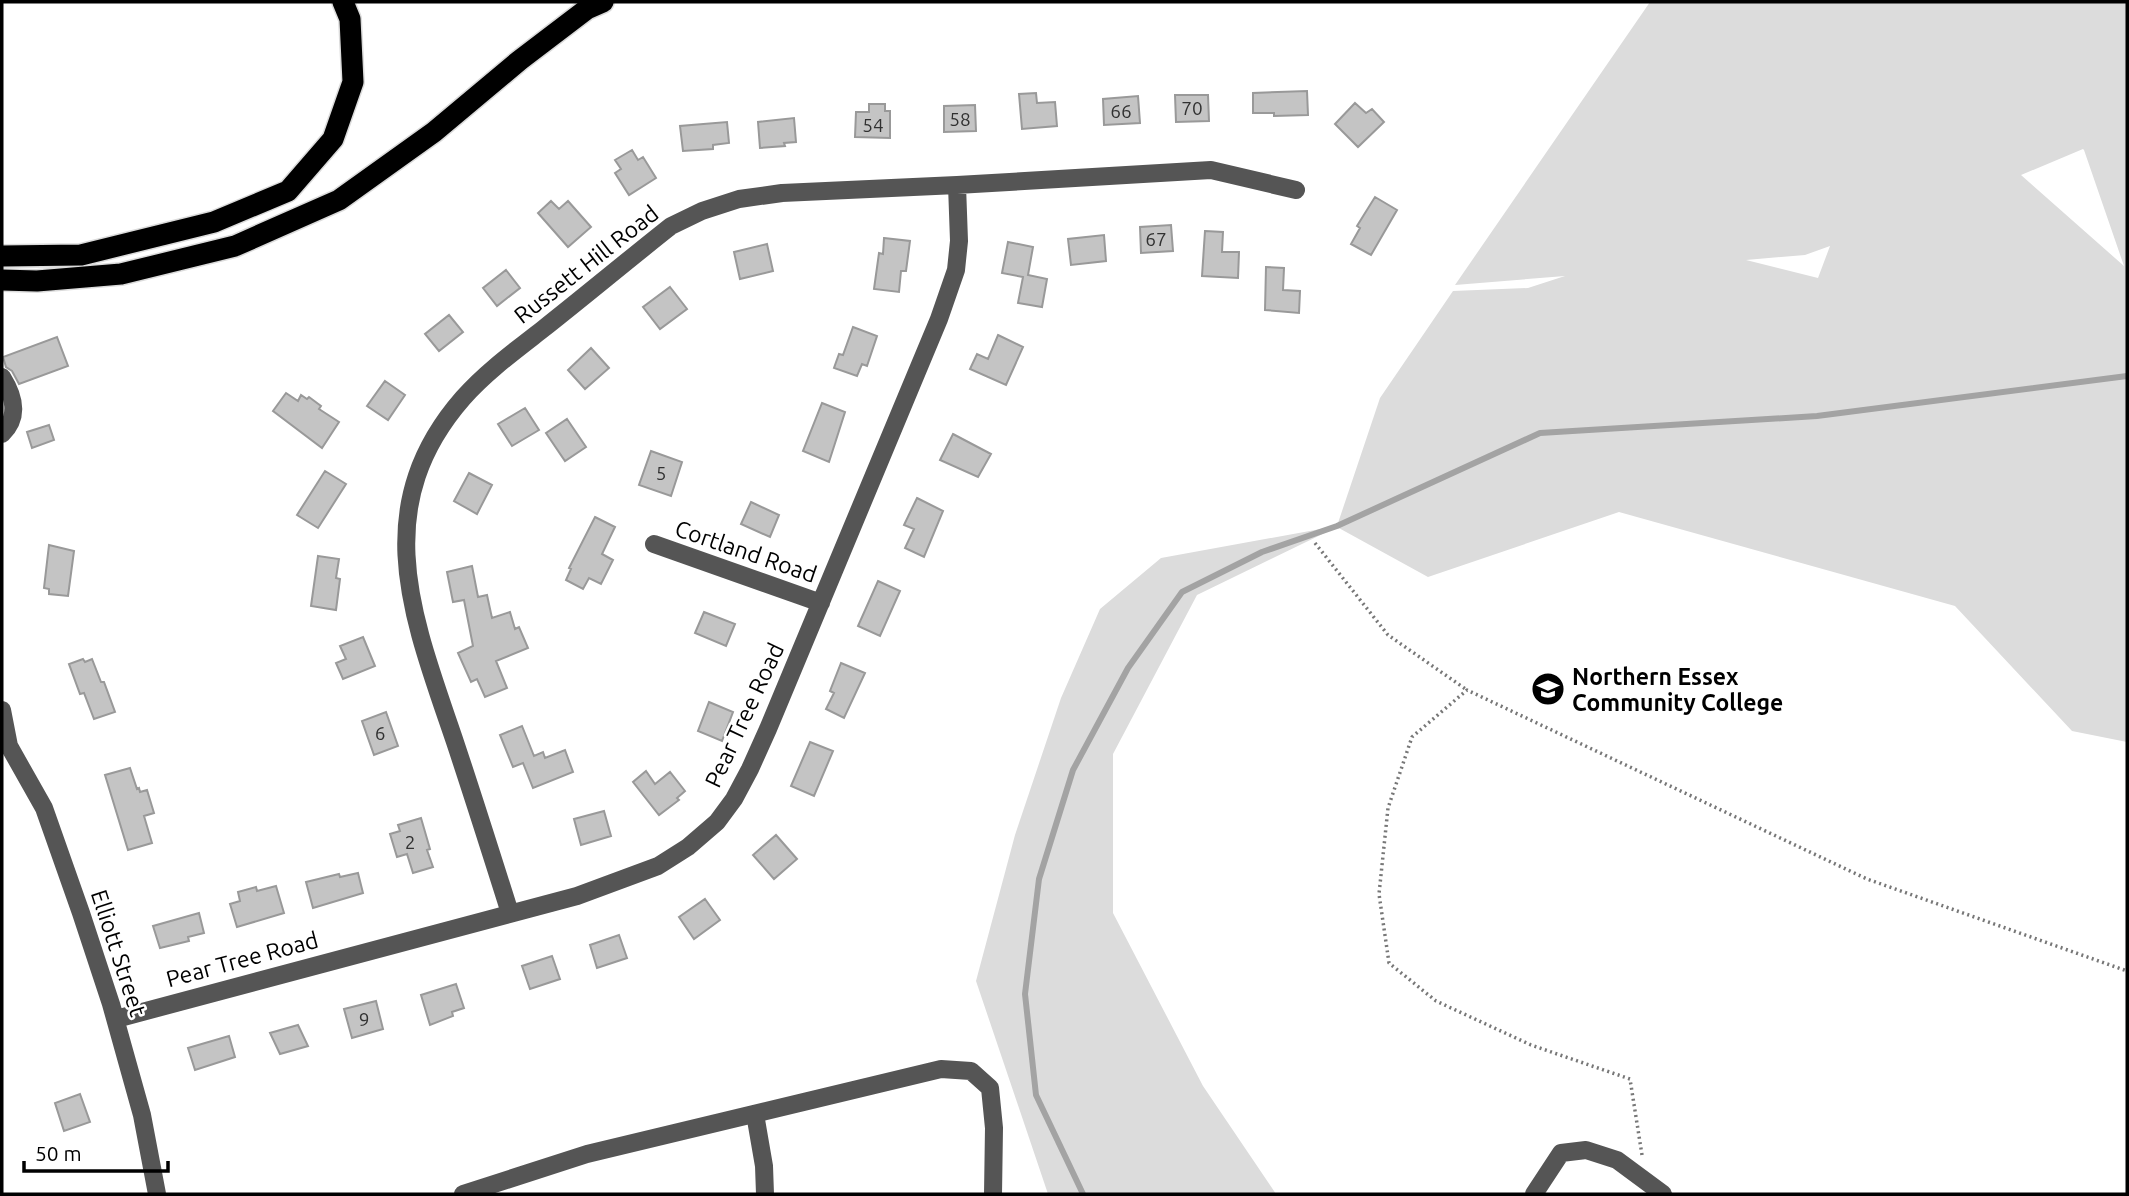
<svg xmlns="http://www.w3.org/2000/svg" width="2129" height="1196" font-family="Ubuntu,sans-serif">
<style>
.green{fill:#dcdcdc;fill-rule:evenodd}
.lines{fill:none;stroke-linecap:round;stroke-linejoin:round}
.stream{stroke:#a3a3a3;stroke-width:6}
.building{fill:#c4c4c4;stroke:#999;stroke-width:2}
.highway-casing{stroke:#dbdbdb;stroke-width:24}
.path{stroke:#777;stroke-width:3.5;stroke-dasharray:2 3.5;stroke-linecap:butt}
.minor{stroke:#555;stroke-width:18}
.highway{stroke:#000;stroke-width:21}
.labels{text-anchor:middle;dominant-baseline:central;stroke-width:5;stroke-linejoin:round;paint-order:stroke}
.number-label{font-size:19px;fill:#313131}
.street-label{font-size:23px;fill:#000;stroke:#fff}
.poi-label{font-size:23px;font-weight:bold;fill:#000;stroke:#fff;text-anchor:start}
</style>
<rect width="100%" height="100%" fill="#fff"/>
<path class="green" d="M1650,2H2127V742L2072,731L1955,606L1619,512L1428,577L1337,527L1197,595L1113,754V913L1203,1086L1276,1194H1048L976,981L1015,835L1061,698L1100,609L1161,558L1337,526L1380,398L1453,291L1528,288L1565,276L1455,285ZM2083,149L2084,150L2124,266L2021,175ZM1830,246L1818,278L1746,260L1805,255Z"/>
<g class="lines">
<path class="stream" d="M1083,1194L1036,1095L1025,994L1039,879L1073,770L1128,668L1182,592L1262,552L1337,526L1540,433L1817,416L2127,376"/>
</g>
<path class="building" d="M1307,91L1308,115L1274,116V113H1253V93Z
M1036,93L1037,103L1055,102L1057,126L1022,129L1019,94Z
M1175,95H1208L1209,121L1176,122Z
M1138,96L1140,123L1104,125L1103,99Z
M1355,103L1366,113L1372,109L1384,122L1358,147L1335,124Z
M869,104H885V111H890V138L855,137L856,112H869Z
M975,105L976,131L944,132V106Z
M794,118L796,142L784,143L785,146L760,148L758,122Z
M727,122L729,143L713,145V149L683,151L680,126Z
M632,150L638,160L643,157L656,178L629,195L615,173L621,169L615,160Z
M1375,197L1397,210L1371,255L1351,244L1360,228L1357,226Z
M551,201L559,209L568,201L591,227L568,247L538,213Z
M1171,225L1173,251L1141,253L1140,227Z
M1205,231L1223,232L1222,252H1239L1238,278L1202,276Z
M1104,235L1106,261L1071,265L1068,239Z
M884,238L910,241L906,271H901L899,292L874,289L879,253L883,254Z
M1008,242L1033,247L1028,275L1047,279L1042,307L1018,303L1023,277L1002,273Z
M767,244L773,271L740,279L734,252Z
M1266,267L1284,268L1283,290L1300,291L1299,313L1265,310Z
M506,270L520,288L497,306L483,288Z
M670,287L687,309L660,329L643,307Z
M449,315L463,332L439,351L425,334Z
M853,327L877,336L867,366L862,364L857,376L834,368L839,354L843,355Z
M998,335L1023,347L1006,385L970,369L977,354L988,359Z
M57,337L68,366L19,384L12,371L6,367L3,357Z
M591,348L609,368L585,389L568,370Z
M385,381L405,395L388,420L367,406Z
M286,393L298,401L301,395L307,399L309,397L321,406L319,409L339,422L322,448L273,411Z
M822,403L845,412L829,462L803,451Z
M525,408L539,430L512,446L498,424Z
M567,419L586,447L565,461L546,433Z
M49,425L54,440L32,448L27,432Z
M953,434L991,454L978,477L940,460Z
M651,451L682,462L671,496L639,485Z
M325,471L346,484L318,528L297,515Z
M469,473L492,485L477,514L454,501Z
M917,498L943,511L924,557L905,548L914,529L904,525Z
M751,502L779,515L770,537L741,524Z
M595,517L615,527L602,554L613,560L601,584L589,578L583,589L566,580L571,569L569,568Z
M49,545L74,551L68,596L49,594V589L44,588Z
M318,556L339,559L336,578L340,579L336,610L311,606Z
M472,566L478,597L487,595L492,618L510,612L515,629L519,627L528,648L496,661L507,688L485,697L477,679L471,682L458,653L473,646L464,600L453,602L447,572Z
M878,581L900,591L880,636L858,626Z
M704,612L735,624L726,646L695,633Z
M363,637L375,666L343,679L336,663L346,659L340,646Z
M83,659L85,662L92,659L101,682H104L115,712L94,719L84,693L80,694L69,664Z
M841,663L865,673L844,718L826,709L834,693L830,691Z
M709,702L733,712L722,741L698,731Z
M386,712L398,746L374,755L362,721Z
M522,726L534,756L543,752L545,758L565,750L573,772L533,788L523,763L513,767L500,735Z
M810,742L833,751L814,796L791,786Z
M130,768L137,789L139,788L140,792L147,790L154,813L144,816L152,843L128,850L105,775Z
M646,771L655,784L670,772L685,791L677,798L679,800L659,815L633,782Z
M604,811L611,836L581,845L574,819Z
M421,818L430,849L427,850L433,867L413,873L407,854L397,857L390,834L400,831L398,825Z
M776,835L797,859L774,879L753,855Z
M358,873L363,893L313,908L306,882L339,874L340,877Z
M276,886L284,913L237,927L230,904L240,901L238,892L256,887L257,891Z
M705,899L720,920L694,939L679,917Z
M199,913L204,933L188,937L189,941L160,948L153,926Z
M619,935L627,958L597,968L590,945Z
M552,956L560,979L530,989L522,966Z
M456,984L464,1008L452,1012L453,1016L430,1025L421,995Z
M376,1001L383,1029L352,1038L344,1009Z
M298,1025L308,1046L280,1054L270,1033Z
M229,1036L235,1057L195,1070L188,1048Z
M80,1094L90,1122L64,1131L55,1103Z"/>
<g class="lines">
<defs>
<path id="highway" d="M2,256L81,255L214,222L288,191L333,139L353,82L350,19L343,2
M2,280L37,281L121,274L235,246L339,200L434,132L520,60L587,9L603,2"/>
</defs>
<use href="#highway" class="highway-casing"/>
<path class="path" d="M1315,543L1388,635L1467,690
M1642,1155L1630,1079L1531,1045L1436,1001L1389,963L1379,894L1388,808L1412,737L1467,690L1867,879L2127,971"/>
<path class="minor" d="M2,377C14,396 20,416 2,434
M654,544L821,603
M2,710L9,746
M2,739L9,746L44,808L81,913L111,1004L142,1115L157,1194
M510,913C492,856 474,799 455,742C414,621 366,509 463,398C486,372 516,350 543,329C586,295 628,260 671,226L702,211L739,199L782,193L957,185L1211,170L1296,190
M116,1019L577,896L658,866L688,847L717,822L734,799L750,769L768,729L939,319L956,270L959,241L957,185
M755,1114L764,1166L765,1194
M463,1194L587,1154L941,1069L971,1071L990,1088L994,1128L993,1194
M1534,1194L1561,1153L1586,1150L1617,1160L1663,1194"/>
<use href="#highway" class="highway"/>
</g>
<defs>
<symbol id="university-disc" viewBox="-11 -11 22 22"><circle r="9.5" fill="#000" stroke="#fff"/><path d="M0-5L7-2L0 1L-7-2ZM-4 1L0 2.5L4 1V4Q0 6-4 4Z" fill="#fff"/></symbol>
</defs>
<g fill-rule="evenodd">
<use href="#university-disc" x="1529" y="670" width="38" height="38"/>
</g>
<g class="labels">
<g class="number-label">
<text x="1192" y="108">70</text>
<text x="1121" y="111">66</text>
<text x="960" y="119">58</text>
<text x="873" y="125">54</text>
<text x="1156" y="239">67</text>
<text x="661" y="473">5</text>
<text x="380" y="733">6</text>
<text x="410" y="842">2</text>
<text x="364" y="1019">9</text>
</g>
<g class="street-label">
<text transform="translate(586 264) rotate(-38)">Russett Hill Road</text>
<text transform="translate(746 551) rotate(19)">Cortland Road</text>
<text transform="translate(744 715) rotate(-65)">Pear Tree Road</text>
<text transform="translate(119 953) rotate(72)">Elliott Street</text>
<text transform="translate(242 959) rotate(-15)">Pear Tree Road</text>
</g>
<g class="poi-label">
<text x="1572" y="676">Northern Essex<tspan x="1572" dy="26">Community College</tspan></text>
</g>
</g>
<rect width="2129" height="1196" fill="none" stroke="#000000" stroke-width="7"/>
<path d="M24 1161v10h144v-10" fill="none" stroke="#000000" stroke-width="3.5"/>
<text x="35" y="1161" font-size="21" fill="#000000" stroke="#ffffff" stroke-width="5" paint-order="stroke">50 m</text>
</svg>
